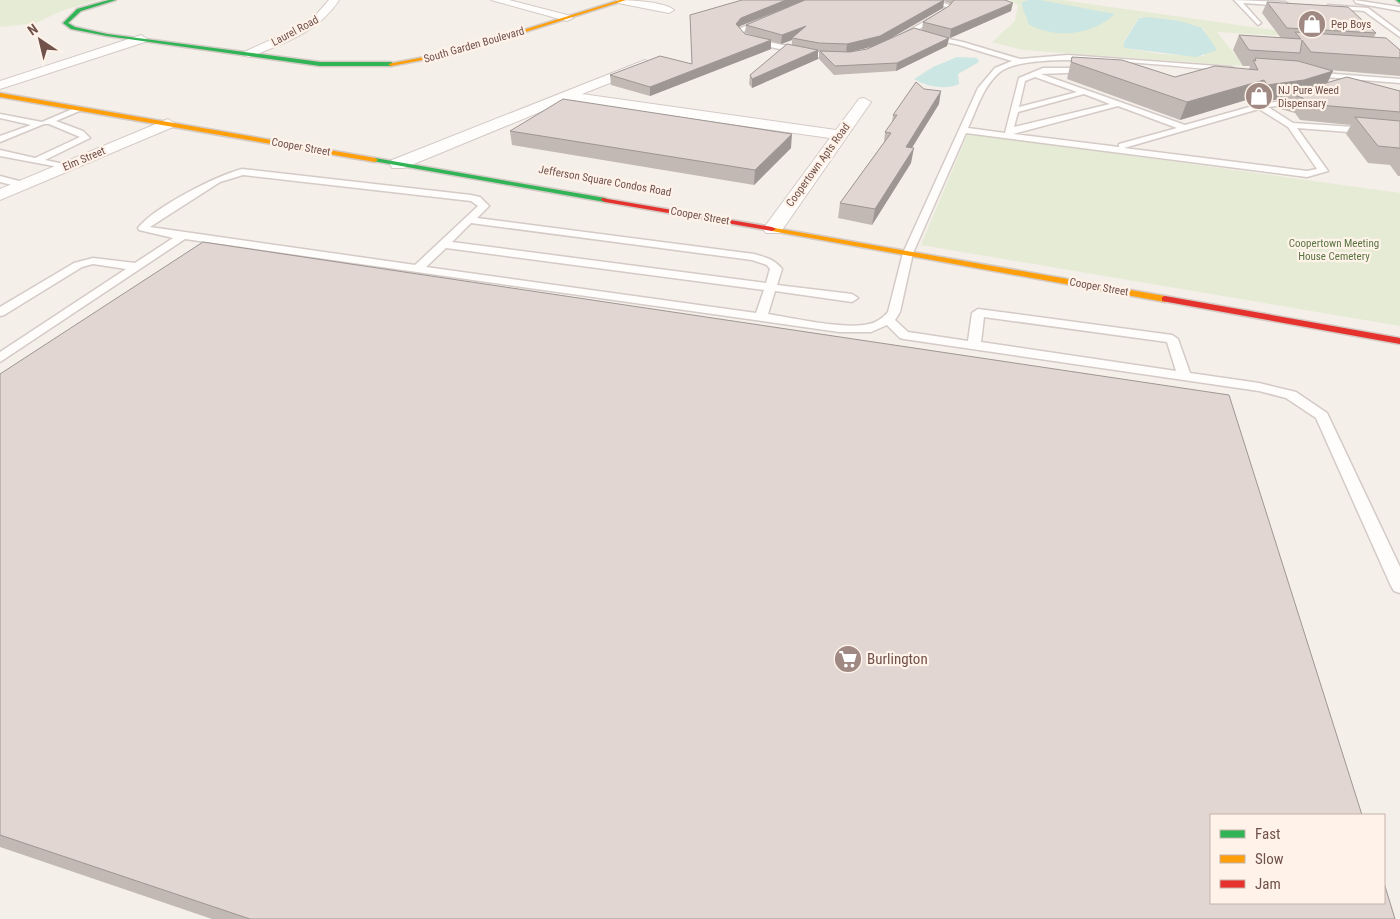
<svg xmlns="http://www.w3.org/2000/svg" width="1400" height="919" font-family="'Roboto Condensed',sans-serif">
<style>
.green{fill:#e5ebd4;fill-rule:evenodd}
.water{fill:#cce6e3}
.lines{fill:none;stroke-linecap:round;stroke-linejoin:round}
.lane-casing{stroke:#d4cac6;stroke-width:3}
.street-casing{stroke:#d4cac6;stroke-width:2}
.fast-casing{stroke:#d4cac6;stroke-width:3}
.slow-casing{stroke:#d4cac6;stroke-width:3}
.jam-casing{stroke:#d4cac6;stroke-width:3}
.lane{fill:#fefdfc;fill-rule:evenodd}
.street{fill:#fefdfc;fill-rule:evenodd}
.fast{fill:#30b455;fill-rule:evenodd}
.slow{fill:#ff9f0a;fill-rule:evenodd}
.jam{fill:#e5322d;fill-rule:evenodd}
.wall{fill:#c2b8b4;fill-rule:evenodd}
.shaded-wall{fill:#9e9692}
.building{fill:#e1d6d1;stroke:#9e9692}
.labels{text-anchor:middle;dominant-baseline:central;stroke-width:4.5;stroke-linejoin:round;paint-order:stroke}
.far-poi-label{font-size:11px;fill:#71524b;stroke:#fef2e9;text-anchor:start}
.far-street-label{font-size:11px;fill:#71524b;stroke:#fef2e9}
.far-park-label{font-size:11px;fill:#5b7644;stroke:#fef2e9}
.near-poi-label{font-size:15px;fill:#71524b;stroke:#fef2e9;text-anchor:start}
</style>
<rect width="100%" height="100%" fill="#f5efe9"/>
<path class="green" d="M0,0H97L61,11L36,23L0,27Z
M1010,0H1028L1022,2L1114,14L1037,0H1061L1274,30L1305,37L1217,32L1244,66L1023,50L992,42L1015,21L1018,5ZM1139,17L1174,20L1202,28L1205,30L1204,56L1161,54L1124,48V41Z
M968,133L1400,193V326L921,245Z"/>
<path class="water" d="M1028,0H1040L1115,14C1091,36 1056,39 1028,24C1028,16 1021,10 1022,2Z
M1147,17L1180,21L1202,28L1217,50L1196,57L1124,48V42L1139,18Z
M957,57L977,58L979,62L958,74L959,84C945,90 928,87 914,79L933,67Z"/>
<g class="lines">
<defs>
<path id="lane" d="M927,0H936L952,6L947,13L903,38H899V36L943,11L946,7Z
M1234,0L1285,2L1288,4L1285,6L1243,3L1261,23L1258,25Z
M1354,0L1400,7V11L1356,3Z
M1328,5L1368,8L1400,32V37L1364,11L1326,8Z
M761,20L766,21L745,30L743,34L749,38L842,57L827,59L747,42L737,34L741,28Z
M930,35L963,42L1020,59L1068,55L1231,67L1235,69L1231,71C1186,68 1031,47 1000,72C983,86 977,109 968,128L1005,133L1019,78L1043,68H1088L1091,72L1041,74L1185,125L1260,104L1297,99H1300V103L1268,107L1293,123L1400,130V136L1297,128L1328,171L1307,177L966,133L913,253L900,312L895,320L908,332L968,341L972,313L978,309L1172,335L1178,339L1190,373L1259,383L1296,392L1327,413L1400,567V593L1394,591L1391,586L1316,418L1286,398L1259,391L904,339L900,338L887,325L871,332H839L185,239L0,362V352L126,269L93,264L82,267L4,315L0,316V307L74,263L93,258L135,263L173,238L139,230L138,228C154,207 216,176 242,169L471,195L480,197L489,206L477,218L754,254C765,257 774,259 782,269L777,285L852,294L858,298L852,302L775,291L768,314C794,318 844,330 869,324C876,323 884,317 888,312L903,253L978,88L995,68L1012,61L959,45L928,38ZM1035,77L1077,92L1019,107L1025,81ZM1084,94L1110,104L1014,127L1018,112ZM1118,106L1177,128L1119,144V147L1013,134ZM1259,109L1288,127L1317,169L1307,171L1124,148ZM243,175L471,201L478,206L415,265L150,227L220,182ZM471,223L752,260L767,265L770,269L766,283L452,242ZM446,248L764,290L756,313L426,267ZM984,317L1167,342L1176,371L981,342Z
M1309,72L1400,79V83L1312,76Z
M77,107L84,109L56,121L83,131L90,138L45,160L64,164V168L0,156V150L35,158L80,137L49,124H44L0,142V136L31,125L0,118V114L42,122Z
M0,176L27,183L29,185L24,188L0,182Z"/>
<path id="street" d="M329,0H339C318,32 287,42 252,56L248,57L242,53L303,25L314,17Z
M491,0H509L571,16L573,18L567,21Z
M617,0C631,0 665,2 674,10L669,13L618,3Z
M141,35L147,39L145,42L0,89V81Z
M645,60L651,64L650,67L582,94L836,130L859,99L864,98L871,102L780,233H766L763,229L830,138L588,104L569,100L404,168H392L390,164L392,160Z
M168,119L176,124L173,127L0,200V189Z"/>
<path id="fast" d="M109,0H116L81,11L68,23L75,27L107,34L320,62H391L394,64L391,66H320L107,36L71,29L63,23L77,9Z
M1396,0H1400V3Z
M375,158L605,198L609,200L605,202L373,161V159Z"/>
<path id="slow" d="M620,0H626L459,53L391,66L388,64L456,51Z
M0,93L375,158L378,160L375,162L0,97Z
M769,227L1165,296L1169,299L1165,302L772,231L768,229Z"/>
<path id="jam" d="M602,198L772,227L776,229L772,231L605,202L601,200Z
M1165,296L1400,338V344L1162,301V297Z"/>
</defs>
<use href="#lane" class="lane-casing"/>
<use href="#street" class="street-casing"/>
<use href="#fast" class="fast-casing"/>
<use href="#slow" class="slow-casing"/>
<use href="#jam" class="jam-casing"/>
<use href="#lane" class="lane"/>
<use href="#street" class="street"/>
<use href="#fast" class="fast"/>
<use href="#slow" class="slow"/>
<use href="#jam" class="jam"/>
</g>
<path class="wall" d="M742,0H1005L1011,11L950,38L943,36L949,38L947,46L896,71L834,75L819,59V52H818V59L752,88L749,84L750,75L792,45V40L781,44L771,41V49L650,96L611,85L610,75L692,64ZM944,1L951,4L949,6L923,22L922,30L882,43L943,8ZM779,11L746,25L745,33L755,36L745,34L739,28L740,26ZM877,45L867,49L849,52Z
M1267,2L1376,33L1374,37L1400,50V76L1329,70L1327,83L1400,91V176H1398L1390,165L1368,163L1346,134L1351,125L1300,120L1295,113L1277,108L1281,99L1260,102L1256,97L1180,120L1067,79L1072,57L1175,77L1249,69L1250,66H1243L1233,50L1239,35L1281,38L1262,13Z
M939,104L912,148L911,163L872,225L838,218L840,203L884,142L885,132L892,123L893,115Z
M510,131L791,148L754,185L512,145Z
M0,374L1395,919H212L0,847Z"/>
<path class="shaded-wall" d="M786,0H806L740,26L735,33L736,24L741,18Z
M944,0L943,8L879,45L846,53L847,44Z
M1013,3L1011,11L950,38L951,29Z
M806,26L792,38V40L781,44L782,35Z
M949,38L947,46L896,71L897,63Z
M771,40V49L650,96V87Z
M818,50V59L752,88V79Z
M1333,71L1325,88L1284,92L1281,99L1260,102L1267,85Z
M1264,80L1256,97L1180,120L1187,102Z
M941,91L939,104L903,162L906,147Z
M792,134L791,148L754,185L755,170Z
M914,148L911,163L872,225L875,209Z"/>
<path class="building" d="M742,0H786L741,18L736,24L745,34L771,40L650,87L610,75L660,56L692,64L690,15Z
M805,0H944L880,36L847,44L819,43L792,38L806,26L782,35L746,25Z
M954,0H1005L1013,3L951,29L923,22L949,6Z
M1267,2L1348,7L1376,33L1287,28Z
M914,28L949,38L897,63L835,66L820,51L850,52L867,49Z
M1295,32L1386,38L1400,50V58L1311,52L1302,40L1300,53L1249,50L1239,35L1301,39Z
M787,44L818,50L752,79L750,75Z
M1072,57L1122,60L1175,77L1215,66L1258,70L1253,60L1256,61L1255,58L1298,61L1333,71L1304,80L1267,85L1264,80L1187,102L1071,62Z
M1347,77L1400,91V112L1307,104L1303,98L1284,92L1305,89Z
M916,82L924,89L941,91L906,147L914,148L875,209L840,203L891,133L885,132L897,115H893Z
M563,99L792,134L755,170L510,131Z
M1355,117L1400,121V149L1399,148L1378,146Z
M203,242L1229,395L1362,815H1211V903H1384V883L1395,919H250L0,835V374Z"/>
<defs>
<symbol id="shop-disc" viewBox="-11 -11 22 22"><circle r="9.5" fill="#9f8982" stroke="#fef2e9"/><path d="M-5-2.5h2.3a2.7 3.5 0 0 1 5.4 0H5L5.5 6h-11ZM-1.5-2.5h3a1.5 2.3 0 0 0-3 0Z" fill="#fff"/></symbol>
<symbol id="supermarket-disc" viewBox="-11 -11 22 22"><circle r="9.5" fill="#9f8982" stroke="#fef2e9"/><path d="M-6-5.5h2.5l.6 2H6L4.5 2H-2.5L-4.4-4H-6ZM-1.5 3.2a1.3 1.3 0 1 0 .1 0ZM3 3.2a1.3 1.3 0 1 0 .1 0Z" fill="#fff"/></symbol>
</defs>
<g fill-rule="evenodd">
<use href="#shop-disc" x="1296" y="8" width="32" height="32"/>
<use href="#shop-disc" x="1243" y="80" width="32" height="32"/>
<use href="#supermarket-disc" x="832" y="643" width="32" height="32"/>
</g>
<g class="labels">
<g class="far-poi-label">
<text x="1331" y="24">Pep Boys</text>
<text x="1278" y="90">NJ Pure Weed<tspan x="1278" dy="13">Dispensary</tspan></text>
</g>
<g class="far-street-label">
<text transform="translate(295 31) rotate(-28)">Laurel Road</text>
<text transform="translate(474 45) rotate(-16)">South Garden Boulevard</text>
<text transform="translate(301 147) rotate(10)">Cooper Street</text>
<text transform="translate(84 159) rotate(-23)">Elm Street</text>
<text transform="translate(818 165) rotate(-54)">Coopertown Apts Road</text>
<text transform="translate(605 181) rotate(10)">Jefferson Square Condos Road</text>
<text transform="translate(700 216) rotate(10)">Cooper Street</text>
<text transform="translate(1099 287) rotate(10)">Cooper Street</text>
</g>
<g class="far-park-label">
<text x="1334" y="243">Coopertown Meeting<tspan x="1334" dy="13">House Cemetery</tspan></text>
</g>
<g class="near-poi-label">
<text x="867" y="659">Burlington</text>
</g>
</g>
<rect x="1210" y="814" width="175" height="90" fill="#fef2e9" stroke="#c6b2aa"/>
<rect x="1220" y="830" width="25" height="8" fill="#30b455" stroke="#c6b2aa"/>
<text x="1255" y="839" font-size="15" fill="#71524b">Fast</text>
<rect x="1220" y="855" width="25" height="8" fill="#ff9f0a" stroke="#c6b2aa"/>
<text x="1255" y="864" font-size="15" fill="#71524b">Slow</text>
<rect x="1220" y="880" width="25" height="8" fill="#e5322d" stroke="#c6b2aa"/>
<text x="1255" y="889" font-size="15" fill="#71524b">Jam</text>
<g transform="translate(40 40) rotate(325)" stroke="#fef2e9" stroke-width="4" paint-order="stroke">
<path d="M0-4L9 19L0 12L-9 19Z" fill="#71524b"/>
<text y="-8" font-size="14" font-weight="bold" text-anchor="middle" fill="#71524b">N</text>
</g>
</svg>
